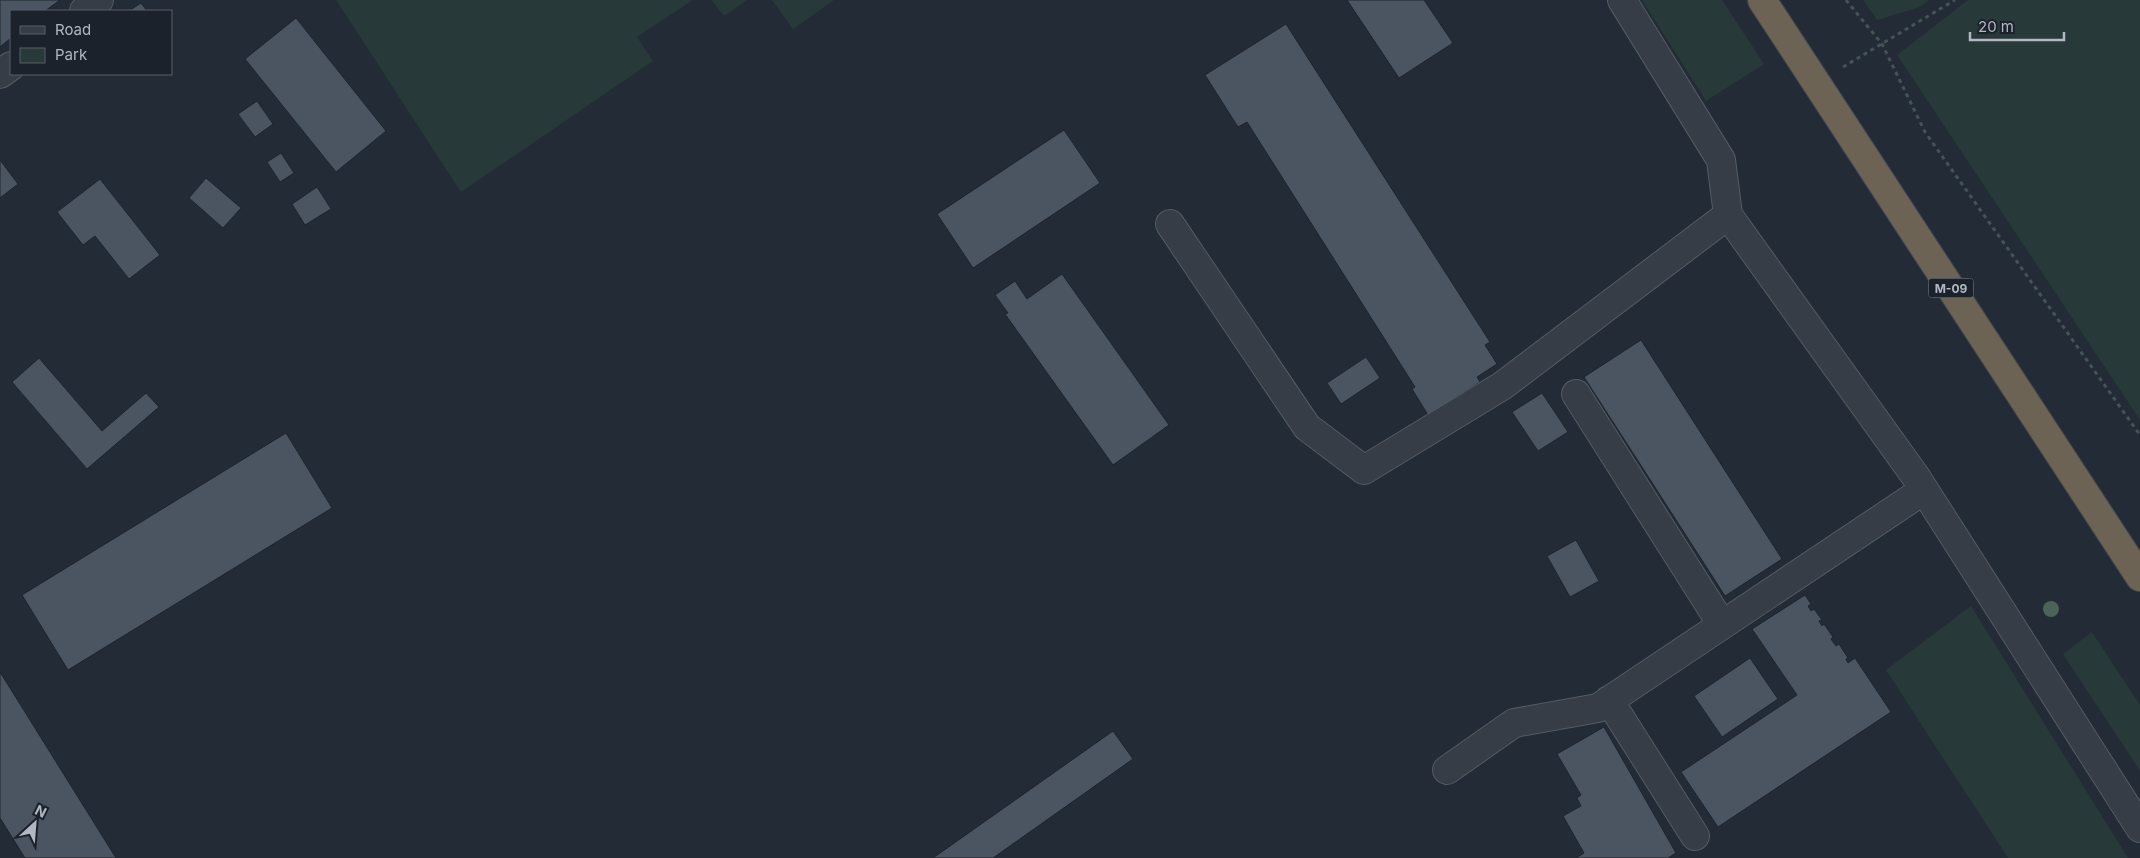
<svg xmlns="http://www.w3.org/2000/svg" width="2140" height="858" font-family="Inter,sans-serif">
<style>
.green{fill:#283939}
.building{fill:#4b5561;stroke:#1e242d}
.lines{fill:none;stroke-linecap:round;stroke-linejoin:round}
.minor-casing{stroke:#545b64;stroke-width:30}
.highway-casing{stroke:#414851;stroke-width:30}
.path{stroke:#445456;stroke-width:3;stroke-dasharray:4 4;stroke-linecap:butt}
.minor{stroke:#363d46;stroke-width:28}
.highway{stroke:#6c6354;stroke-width:28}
.tree{fill:#4b6358}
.labels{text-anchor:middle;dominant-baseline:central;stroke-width:4.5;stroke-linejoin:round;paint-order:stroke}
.shield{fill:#1c222b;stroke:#848b95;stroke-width:1}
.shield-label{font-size:12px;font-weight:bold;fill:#b1b8c3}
</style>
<rect width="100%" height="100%" fill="#232b36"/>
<path class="green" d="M336,0H693L637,37L653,61L461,192Z
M711,0H747L724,16Z
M772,0H834L793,29Z
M1642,0H1722L1764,64L1706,101Z
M1863,0H1929L1920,7L1877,20Z
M1968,0H2140V420L1897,55Z
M1971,606L2128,858H2008L1886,670Z
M2092,632L2140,705V771L2063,654Z"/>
<path class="building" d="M0,0H60L45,11H11V38L0,47Z
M1347,0H1424L1453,43L1399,78Z
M141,3L147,11H129Z
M296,18L386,131L336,172L245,59Z
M1286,24L1490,342L1485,345L1497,364L1477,377L1480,382L1428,415L1412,389L1415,387L1247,122L1238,127L1205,75Z
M257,101L273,124L255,137L238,114Z
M1064,130L1100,183L973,268L937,214Z
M281,153L294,173L280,182L267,162Z
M0,160L18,184L0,198Z
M206,178L241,208L223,228L189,198Z
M100,179L160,255L129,279L95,236L83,245L57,212Z
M317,187L331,209L305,225L292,204Z
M1062,274L1169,425L1113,465L1005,314L1008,313L995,295L1015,281L1027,299Z
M1641,340L1782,559L1725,596L1584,377Z
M1366,357L1380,378L1341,404L1327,383Z
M39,358L102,431L146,393L159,407L87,469L12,382Z
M1542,393L1568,432L1538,451L1512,412Z
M286,433L332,508L68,670L22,595Z
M1576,540L1599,581L1570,597L1547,556Z
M1805,595L1811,604L1808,606L1811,611L1814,609L1822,620L1819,621L1822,626L1824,624L1833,637L1831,639L1836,646L1839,644L1848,658L1846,659L1848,663L1855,658L1891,712L1718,827L1681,772L1797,695L1752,629Z
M1750,658L1778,699L1722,737L1694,696Z
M0,672L116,858H25L0,818Z
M1604,727L1676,853L1668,858H1576L1584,853L1563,816L1581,806L1577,798L1581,795L1557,754Z
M1113,731L1133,759L993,858H933Z"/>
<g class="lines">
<defs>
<path id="minor" d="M1622,0L1721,160L1728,215
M84,11L99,0
M0,74L11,66
M1170,224L1307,427L1364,470L1502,386L1728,215L1916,477L2140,828
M1576,394L1721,623
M1609,700L1695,836
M1447,770L1514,723L1598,708L1924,490"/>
<path id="highway" d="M1762,0L2140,577"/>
</defs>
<use href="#minor" class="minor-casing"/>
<use href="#highway" class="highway-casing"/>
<path class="path" d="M1846,0L1882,44L1925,132L2140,435
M1843,67L1955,0"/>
<use href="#minor" class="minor"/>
<use href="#highway" class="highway"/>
</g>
<circle class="tree" cx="2051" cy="609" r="8"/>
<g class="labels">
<rect class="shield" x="1928.5" y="278.5" width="45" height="19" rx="4"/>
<g class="shield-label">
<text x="1951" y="288">М-09</text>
</g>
</g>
<rect x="10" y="10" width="162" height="65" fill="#1c222b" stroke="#585e68"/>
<rect x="20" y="26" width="25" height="8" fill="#363d46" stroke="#585e68"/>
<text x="55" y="35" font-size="15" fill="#b1b8c3">Road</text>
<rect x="20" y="48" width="25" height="15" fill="#283939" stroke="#585e68"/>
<text x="55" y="60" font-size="15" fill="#b1b8c3">Park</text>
<g transform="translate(35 823) rotate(26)" stroke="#1c222b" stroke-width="4" paint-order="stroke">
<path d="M0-4L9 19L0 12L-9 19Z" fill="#b1b8c3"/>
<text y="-8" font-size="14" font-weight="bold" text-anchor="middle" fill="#b1b8c3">N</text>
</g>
<path d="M1970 32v8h94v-8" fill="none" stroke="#b1b8c3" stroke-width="2.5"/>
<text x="1978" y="32" font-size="15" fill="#b1b8c3" stroke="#1c222b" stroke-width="4" paint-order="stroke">20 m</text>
</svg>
